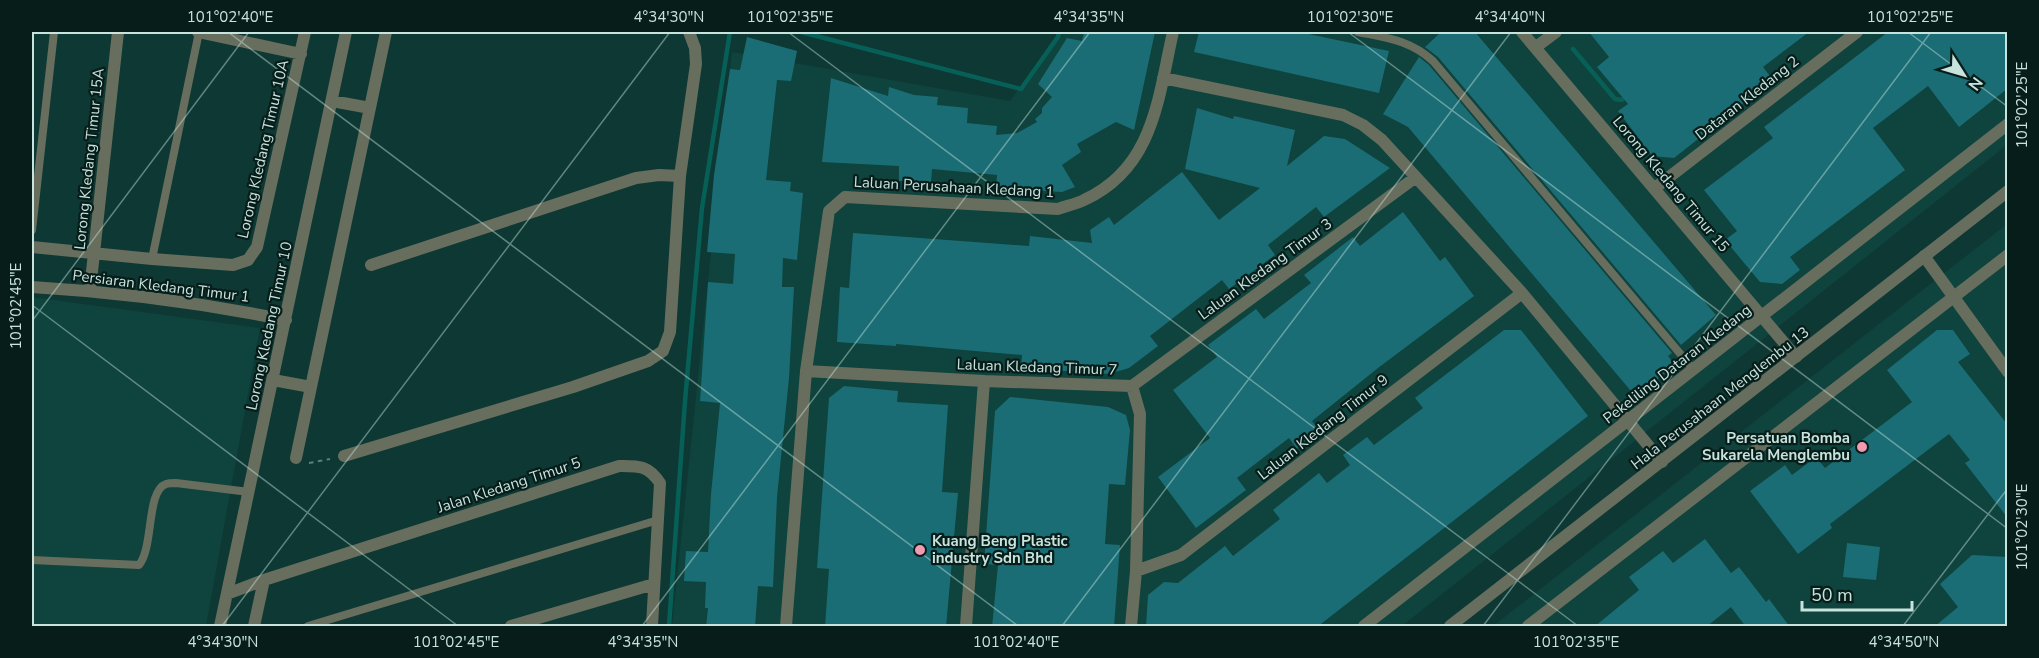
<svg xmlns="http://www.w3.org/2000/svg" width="2039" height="658" font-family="'Nunito Sans',sans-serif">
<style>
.built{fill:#0f433d}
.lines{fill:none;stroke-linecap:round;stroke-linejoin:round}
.stream{stroke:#076057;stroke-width:4.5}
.building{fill:#1a6d75}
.path{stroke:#5d817c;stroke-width:2;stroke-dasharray:4.5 4.5;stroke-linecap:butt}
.service{stroke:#686e5e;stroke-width:8}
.minor{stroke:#686e5e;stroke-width:12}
.tertiary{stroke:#686e5e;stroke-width:12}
.ticks{fill:none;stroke:#c8e3de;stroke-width:1.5;stroke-opacity:0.45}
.poi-dot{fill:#f29ab0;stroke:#071d1a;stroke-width:2}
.labels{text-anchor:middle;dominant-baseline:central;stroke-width:4.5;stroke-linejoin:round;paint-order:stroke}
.street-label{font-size:15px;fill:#c8e3de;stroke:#071d1a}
.poi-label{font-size:15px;font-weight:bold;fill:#c8e3de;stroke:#071d1a;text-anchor:end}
.neatline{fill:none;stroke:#c8e3de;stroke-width:2}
.ticks-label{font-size:15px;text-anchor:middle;fill:#c8e3de}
</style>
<rect width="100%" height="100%" fill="#0e3833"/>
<path class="built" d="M1058,32H2007V145L1402,626H672L732,52L1010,101Z
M2007,224V626H1493Z
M32,297L260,328L206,626H32Z"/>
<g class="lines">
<path class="stream" d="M801,32L1021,89L1058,37L1059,32
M1573,49L1615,99L1622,100L1627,95
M669,626L685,401L702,208L730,32"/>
</g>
<path class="building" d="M1084,32H1155L1134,130L1116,122L1077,144L1081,152L1062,165L1075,187L1062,192L996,188L997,175L932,169L931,182L899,181V166L822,162L831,78L888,96L889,87L914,95L938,97L937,105L968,108L967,123L997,126L996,135L1017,133L1037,122L1035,119L1042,113V108L1052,97L1038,84L1067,38L1082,41Z
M1199,32H1299L1389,51L1379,93L1194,52Z
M1441,32H1475L1716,315L1681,345L1438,57L1425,47Z
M1589,32H1809L1763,67L1773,80L1674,158L1652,156L1618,111L1628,104L1597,67L1609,57Z
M1888,32H2007V89L1959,127L1928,86L1873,128L1905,170L1790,257L1800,270L1782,284L1760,282L1725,240L1737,231L1704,190L1773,138L1764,127Z
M747,37L797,51L791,81L777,80L766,180L791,182L790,191L803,193L797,260L783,258L782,287H794L789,378L777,497L773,587L758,586L755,627H706L708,608H705L706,582L684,581L686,551L708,552L711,494L720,403L700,401L708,282L733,284L735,254L707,252L714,175L730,69L740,70Z
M1419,57L1429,65L1672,353L1668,356L1675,365L1636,397L1408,127L1383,114Z
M1197,108L1233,119L1234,116L1295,130L1287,166L1324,136L1345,139L1390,168L1324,217L1316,207L1268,245L1275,255L1229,289L1222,280L1150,336L1158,346L1129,368L1109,374L1021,368L1022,355L896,344V346L837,342L840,287L849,288L853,233L1029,246L1030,236L1092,243L1090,230L1109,217L1114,225L1182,172L1219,220L1260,188L1185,169Z
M1403,212L1440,261L1445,257L1474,296L1378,368L1312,421L1320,431L1297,449L1289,438L1237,478L1246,490L1196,528L1158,477L1210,438L1173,390L1217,357L1208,345L1256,309L1264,319L1311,283L1304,275L1353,237L1360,246Z
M1504,330H1521L1588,416L1317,627H1146L1148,595L1164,582L1178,583L1225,546L1233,556L1280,519L1273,510L1319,473L1327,483L1350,465L1343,455L1367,437L1374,445L1423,408L1415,398Z
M1937,330H1953L1970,354L1958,362L2007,424V517L1965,463L1970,460L1949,434L1830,524L1832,528L1798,554L1750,491L1785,465L1792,475L1816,457L1825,468L1912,402L1887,370Z
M844,386L898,391L897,402L948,405L942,492L958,493L946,627H825L829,569L817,568L825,453L829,398Z
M1010,397L1108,407L1126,415L1130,430L1125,485L1109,484L1105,544L1120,545L1114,627H992L998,565L984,564L995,411Z
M1705,539L1731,573L1739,567L1766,602L1769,599L1790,627H1746L1731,607L1706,627H1594L1639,590L1629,577L1663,551L1673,563Z
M1847,543L1880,547L1876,580L1843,577Z
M1972,555L2007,557V627H1934L1958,607L1940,584Z"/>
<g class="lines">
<path class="path" d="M309,463L330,459"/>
<path class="service" d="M1358,32C1387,38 1410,40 1433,61L1694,370
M32,230L54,32
M152,259L199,32
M32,560L139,565C154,547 146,491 166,484C169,483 173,483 176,483L249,492
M308,626L658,520"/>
<path class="minor" d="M198,32L301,54
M1522,32L1796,357
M1536,47L1556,32
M1163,78L1343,115L1363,125L1382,140L1522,293L1662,462
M332,101L370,108
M1655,188L1857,32
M32,247L152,259L233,265L248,260L257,247L305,32
M1924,256L2008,372
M371,265L636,178L659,175L680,176
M32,287C117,292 202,303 286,320
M90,290L118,32
M806,371L984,381L1132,386L1140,414L1136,571L1131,626
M273,380L311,387
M1132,386L1416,177
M344,456L573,387L648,361L663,351L670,332L680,176L696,64L695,48L689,32
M296,458L386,32
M1136,571L1181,555L1522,293
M227,594L264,580L619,466C639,466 648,465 660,483L652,626
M220,626L346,32
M254,626L264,580
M511,626L654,584
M786,626L806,371L829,211L845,197L1058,209C1066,206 1076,204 1084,200C1154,168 1158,98 1173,32
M966,626L984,381
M1364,626L2008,124
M1528,626L2008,255"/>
<path class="tertiary" d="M1450,626L2008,191"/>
</g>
<path class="ticks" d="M228,32L1018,626M788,32L1578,626M1348,32L2008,529M1908,32L2008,107M32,305L458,626M32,321L249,32M222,626L670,32M642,626L1090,32M1062,626L1511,32M1483,626L1931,32M1903,626L2008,488"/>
<g class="poi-dot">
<circle cx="1862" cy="447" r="6"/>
<circle cx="920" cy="550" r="6"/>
</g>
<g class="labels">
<g class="street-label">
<text transform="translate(1747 98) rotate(-38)">Dataran Kledang 2</text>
<text transform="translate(263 149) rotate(-77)">Lorong Kledang Timur 10A</text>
<text transform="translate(89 159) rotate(-84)">Lorong Kledang Timur 15A</text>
<text transform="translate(1671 184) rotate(50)">Lorong Kledang Timur 15</text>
<text transform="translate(954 187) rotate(3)">Laluan Perusahaan Kledang 1</text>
<text transform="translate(1265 269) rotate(-36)">Laluan Kledang Timur 3</text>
<text transform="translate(161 286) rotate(7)">Persiaran Kledang Timur 1</text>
<text transform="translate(269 326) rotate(-78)">Lorong Kledang Timur 10</text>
<text transform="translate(1677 364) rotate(-38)">Pekeliling Dataran Kledang</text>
<text transform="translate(1037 367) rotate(2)">Laluan Kledang Timur 7</text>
<text transform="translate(1720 398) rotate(-38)">Hala Perusahaan Menglembu 13</text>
<text transform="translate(1323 427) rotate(-38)">Laluan Kledang Timur 9</text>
<text transform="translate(509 485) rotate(-18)">Jalan Kledang Timur 5</text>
</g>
<g class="poi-label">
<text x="1850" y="438">Persatuan Bomba<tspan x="1850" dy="17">Sukarela Menglembu</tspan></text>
<text x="932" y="541" text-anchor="start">Kuang Beng Plastic<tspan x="932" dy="17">industry Sdn Bhd</tspan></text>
</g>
</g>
<rect width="2039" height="658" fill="none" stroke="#071d1a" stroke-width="66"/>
<g transform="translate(1964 75) rotate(127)" stroke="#071d1a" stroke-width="4.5" paint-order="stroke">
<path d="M0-4.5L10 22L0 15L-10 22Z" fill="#c8e3de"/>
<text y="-9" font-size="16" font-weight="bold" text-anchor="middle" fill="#c8e3de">N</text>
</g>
<path d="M1802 601v9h110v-9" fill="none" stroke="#c8e3de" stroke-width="3"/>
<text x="1811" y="601" font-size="18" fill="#c8e3de" stroke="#071d1a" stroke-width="4.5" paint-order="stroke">50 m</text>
<rect x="33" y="33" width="1973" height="592" class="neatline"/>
<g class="ticks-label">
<text x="230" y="22">101°02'40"E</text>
<text x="669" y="22">4°34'30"N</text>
<text x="790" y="22">101°02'35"E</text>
<text x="1089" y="22">4°34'35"N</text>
<text x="1350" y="22">101°02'30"E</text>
<text x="1510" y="22">4°34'40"N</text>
<text x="1910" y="22">101°02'25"E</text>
<text transform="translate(2022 105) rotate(-90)" y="5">101°02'25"E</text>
<text transform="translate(16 306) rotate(-90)" y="5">101°02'45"E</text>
<text transform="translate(2022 527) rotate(-90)" y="5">101°02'30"E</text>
<text x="223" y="647">4°34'30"N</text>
<text x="456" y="647">101°02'45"E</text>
<text x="643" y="647">4°34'35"N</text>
<text x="1016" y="647">101°02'40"E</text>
<text x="1576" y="647">101°02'35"E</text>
<text x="1904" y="647">4°34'50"N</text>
</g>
</svg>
